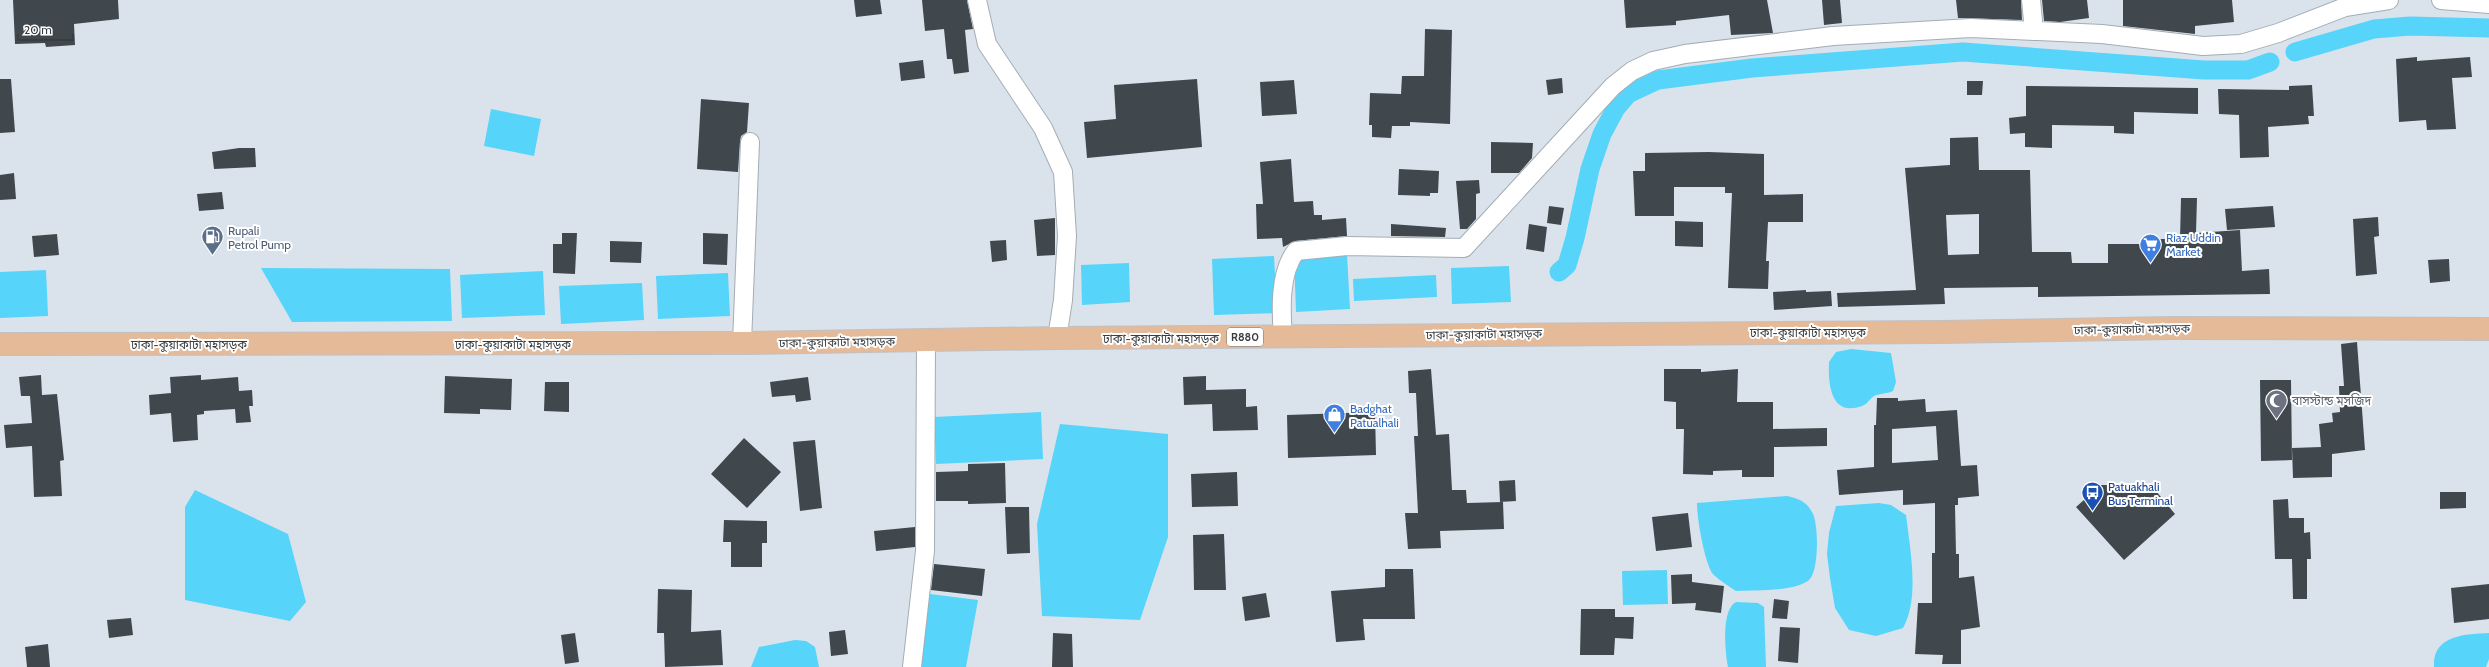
<svg xmlns="http://www.w3.org/2000/svg" width="2489" height="667" font-family="Cabin,'Noto Sans Bengali',sans-serif">
<style>
.water{fill:#56d4fa}
.lines{fill:none;stroke-linecap:round;stroke-linejoin:round}
.canal{stroke:#56d4fa;stroke-width:19}
.building{fill:#40484e;fill-rule:evenodd}
.street-casing{stroke:#a4adb4;stroke-width:20}
.primary-casing{stroke:#c0c1c2;stroke-width:24}
.street{stroke:#fff;stroke-width:18}
.primary{stroke:#e5ba98;stroke-width:22}
.labels{text-anchor:middle;dominant-baseline:central;stroke-width:4;stroke-linejoin:round;paint-order:stroke}
.shield{fill:#fff;stroke:#747779;stroke-width:1}
.shield-label{font-size:11px;font-weight:bold;fill:#393d40}
.service-label{font-size:12px;fill:#4e5e75;stroke:#fff;text-anchor:start}
.shop-label{font-size:12px;fill:#366cbe;stroke:#fff;text-anchor:start}
.street-label{font-size:12px;fill:#393d40;stroke:#fff}
.worship-label{font-size:12px;fill:#5b616d;stroke:#fff;text-anchor:start}
.transit-label{font-size:12px;fill:#164399;stroke:#fff;text-anchor:start}
</style>
<rect width="100%" height="100%" fill="#dae3eb"/>
<path class="water" d="M491,109L541,119L534,156L484,146Z
M1347,254L1350,309L1296,312L1294,256Z
M1274,256L1277,313L1214,315L1212,259Z
M1129,263L1130,302L1082,305L1081,265Z
M1509,266L1511,302L1452,304L1451,268Z
M261,268L450,269L452,321L292,322Z
M46,270L48,316L0,318V272Z
M543,271L545,315L462,318L460,275Z
M728,273L730,316L658,319L656,276Z
M1436,275L1437,297L1354,301L1353,279Z
M642,283L644,320L561,324L559,286Z
M1851,349L1891,353L1896,382L1893,391C1887,394 1880,393 1874,396C1870,398 1868,404 1862,406C1831,417 1828,385 1829,362L1836,352Z
M1041,412L1043,459L936,464L934,417Z
M1060,424L1168,434V537L1140,620L1042,616L1037,524Z
M195,490L288,534L306,602L290,621L185,600V507Z
M1787,496C1799,499 1806,501 1812,512C1819,523 1819,572 1809,580C1794,592 1755,590 1736,591C1731,588 1715,577 1712,573C1704,559 1697,519 1697,503Z
M1879,503L1891,505L1906,515C1910,549 1920,598 1903,628L1876,636L1849,630L1835,608L1830,578L1827,554L1829,533L1836,506Z
M1667,570L1668,604L1623,605L1622,571Z
M930,594L978,600L966,667H917Z
M1736,602L1758,603L1764,607L1766,667H1728C1725,652 1721,610 1736,602Z
M2489,633V659L2486,667H2434C2432,635 2466,634 2489,633Z
M795,640L806,641L815,647L819,667H751L759,647Z"/>
<g class="lines">
<path class="canal" d="M2295,52L2374,29L2410,26L2489,28
M1559,272L1567,265L1575,238L1590,169L1602,134L1616,108L1628,94L1658,80L1752,68L1963,52L2204,70H2248L2270,62"/>
</g>
<path class="building" d="M13,0H118L119,19L74,24L75,45L46,47L45,43L15,44Z
M854,0H880L882,14L856,17Z
M922,0H967L973,29L965,30L969,72L954,74L952,59H947L944,29L925,31Z
M1624,0H1767L1773,33L1731,35L1729,15L1676,21V25L1626,28Z
M1822,0H1840L1842,23L1824,25Z
M1956,0H2021L2022,20L1958,18Z
M2042,0H2087L2089,18L2060,22L2044,21Z
M2123,0H2232L2234,22L2195,26V34L2123,26Z
M1425,29L1452,30L1450,124L1410,122V126H1392L1391,138L1372,137V125H1369L1370,93L1401,94L1402,76H1424Z
M2417,57V61L2470,57L2472,77L2452,78L2456,129L2427,130L2426,120L2399,122L2396,59Z
M923,60L925,78L901,81L899,63Z
M1562,78L1563,93L1548,95L1546,80Z
M0,79H11L15,132L0,133Z
M1197,79L1202,147L1087,158L1084,122L1116,119L1114,85Z
M1294,80L1297,114L1262,116L1260,82Z
M1967,81H1983L1982,95H1967Z
M2312,85L2314,116H2308L2309,124L2268,127L2269,157L2240,158L2239,115L2219,114L2218,89L2289,90V86Z
M2026,86L2198,88V114L2134,112V134L2114,133V126L2052,125V148L2025,147V133L2010,134L2009,118L2026,116Z
M701,99L749,103L747,132L741,136L740,142L738,172L697,169Z
M1978,137L1979,170H2030L2032,252H2071L2072,263H2108V244H2155V239H2180L2181,198H2197L2196,233L2240,230L2242,271L2269,269L2270,294L2038,297V287L1944,288L1945,304L1838,307L1837,293L1916,290L1905,168L1950,165V138ZM1979,214V254L1948,255L1946,215Z
M1491,142L1533,143L1532,158L1519,173H1491Z
M239,148H255L256,167L214,169L212,152Z
M1709,152L1764,154V195L1803,194V222H1768L1766,261H1769L1768,289L1728,288L1732,193H1725V187H1674V216H1635L1633,171H1645V153Z
M1291,159L1294,202L1313,201L1314,215H1322V220L1346,218L1347,236L1295,241L1283,247L1282,238L1257,239L1256,204H1263L1260,162Z
M1399,169L1439,171L1438,193H1430V196L1398,195Z
M14,173L16,199L0,200V175Z
M1479,180L1480,193L1476,194V219L1467,229H1460L1456,181Z
M222,192L224,209L199,211L197,194Z
M1549,206L1564,208L1561,225L1547,223Z
M2273,206L2275,227L2227,230L2225,209Z
M2378,217L2379,236L2374,237L2377,274L2356,276L2353,219Z
M1055,218V255L1037,256L1034,220Z
M1675,221L1703,222V247L1675,246Z
M1391,224L1446,228L1445,237L1391,236Z
M1529,224L1547,227L1544,252L1526,249Z
M562,233H577L575,274L553,273V244H562Z
M703,233L728,234L727,265L703,264Z
M57,234L59,255L34,257L32,236Z
M1006,240L1007,260L992,262L990,241Z
M610,241L642,242L641,263L610,262Z
M2449,259L2450,281L2430,283L2428,260Z
M1806,290V292L1831,291L1832,306L1774,310L1773,292Z
M2357,342L2365,450L2332,454V477L2293,478L2292,448L2321,447L2319,424L2333,422L2332,413L2340,412L2339,386H2344L2341,344Z
M1431,369L1436,435L1449,434L1452,490H1466L1467,503L1503,502L1504,529L1440,531L1441,548L1408,549L1405,513H1418L1414,436H1418L1416,393H1409L1408,371Z
M1664,369H1701V372L1738,369L1737,402H1773V429L1827,428V446L1774,447V477H1742V470L1713,471V475L1683,474L1684,429H1676V402L1664,401Z
M41,375L42,395L57,394L64,460L60,461L62,496L34,497L32,446L6,448L4,425L32,423L30,396H35H21L19,377Z
M201,375V380L238,377L239,391L252,390L253,406H249L251,422L236,423L235,409L204,411V414L197,415L198,440L173,442L171,413L150,415L149,395L171,393L170,377Z
M445,376L512,379L511,410L480,409V414L444,413Z
M1206,376V390L1246,389V407L1257,406L1258,430L1213,431L1212,404L1184,405L1183,377Z
M808,377L811,400L796,402L795,395L772,397L770,382Z
M2260,380H2291L2292,460L2261,461Z
M545,382H569V412L544,411Z
M1877,398H1898V401L1925,399L1926,412L1957,410L1961,466L1977,465L1979,496L1958,498V505H1955L1956,554H1959V578L1974,576L1980,627L1961,630V664H1942L1943,655L1915,654L1918,603H1932V553H1935V503L1903,505V490L1839,495L1837,470L1874,467V425H1876ZM1936,426L1938,460L1892,463V429Z
M1375,412L1376,455L1288,458L1287,415Z
M744,438L781,472L747,508L711,474Z
M815,440L822,508L800,511L793,442Z
M1005,463L1006,503L968,504V501H936V472L968,471V464Z
M1237,472L1238,506L1192,507L1191,474Z
M1515,480L1516,501L1500,502L1499,481Z
M2101,485H2151L2175,514L2124,560L2076,507Z
M2440,492H2466V508L2440,509Z
M2288,499L2289,518H2304V533L2310,532L2311,559H2307V599H2293L2292,559H2275L2273,500Z
M1005,507H1029L1030,553L1007,554Z
M1688,513L1692,547L1656,551L1652,517Z
M724,520L767,521V543H762V567H731V542H723Z
M915,527V547L876,551L874,531Z
M1224,534L1226,590H1194L1193,535Z
M934,564L985,569L982,596L931,590Z
M1385,569H1413L1415,619H1363L1365,640L1336,642L1331,591L1385,587Z
M1692,574V582L1724,586L1721,613L1695,610L1696,603L1672,604L1671,575Z
M2489,584V619L2454,623L2451,588Z
M658,589L692,590L691,632L721,630L723,665L665,667L664,633H657Z
M1266,593L1270,617L1245,621L1242,597Z
M1774,599L1789,601L1787,619L1772,618Z
M1581,609H1615V617H1634L1633,639L1615,638L1614,655H1580Z
M131,618L133,635L109,638L107,620Z
M1780,627L1800,628L1798,663L1778,661Z
M845,630L848,654L831,656L829,632Z
M575,633L579,662L565,664L561,635Z
M1053,633L1072,634L1073,667H1052Z
M48,644L50,667H27L25,647Z"/>
<g class="lines">
<defs>
<path id="street" d="M977,0L987,44L1043,128L1063,172L1067,236L1063,300L1057,338
M2031,0L2034,31
M2441,0L2489,4
M1283,337C1281,311 1279,273 1296,251L1347,246L1464,248L1613,86L1632,71L1653,61L1685,54L1833,36L1971,28L2102,34L2203,46L2241,44L2278,33L2345,7L2389,0
M742,343L750,142
M912,667L925,551L926,341"/>
<path id="primary" d="M0,344L742,343L1057,338L1942,332L2173,328L2489,329"/>
</defs>
<use href="#street" class="street-casing"/>
<use href="#primary" class="primary-casing"/>
<use href="#street" class="street"/>
<use href="#primary" class="primary"/>
</g>
<defs>
<symbol id="fuel-pin" viewBox="-11 -11 22 30"><path d="M0 17L-7.5 6A9.5 9.5 0 1 1 7.5 6Z" fill="#5c6f8a" stroke="#fff"/><path d="M-5.5-6h7V0h2V4h1.3V-2.5L3-4.5l.8-.8L6-3V5H2.5V1h-1V6h-7ZM-4.2-4.7v3.2H.2V-4.7Z" fill="#fff"/></symbol>
<symbol id="supermarket-pin" viewBox="-11 -11 22 30"><path d="M0 17L-7.5 6A9.5 9.5 0 1 1 7.5 6Z" fill="#3f7fe0" stroke="#fff"/><path d="M-6-5.5h2.5l.6 2H6L4.5 2H-2.5L-4.4-4H-6ZM-1.5 3.2a1.3 1.3 0 1 0 .1 0ZM3 3.2a1.3 1.3 0 1 0 .1 0Z" fill="#fff"/></symbol>
<symbol id="mosque-pin" viewBox="-11 -11 22 30"><path d="M0 17L-7.5 6A9.5 9.5 0 1 1 7.5 6Z" fill="#6b7280" stroke="#fff"/><path d="M3.5-4.9A6 6 0 1 0 3.5 4.9A5 5 0 1 1 3.5-4.9Z" fill="#fff"/></symbol>
<symbol id="shop-pin" viewBox="-11 -11 22 30"><path d="M0 17L-7.5 6A9.5 9.5 0 1 1 7.5 6Z" fill="#3f7fe0" stroke="#fff"/><path d="M-5-2.5h2.3a2.7 3.5 0 0 1 5.4 0H5L5.5 6h-11ZM-1.5-2.5h3a1.5 2.3 0 0 0-3 0Z" fill="#fff"/></symbol>
<symbol id="bus-pin" viewBox="-11 -11 22 30"><path d="M0 17L-7.5 6A9.5 9.5 0 1 1 7.5 6Z" fill="#1a4fb4" stroke="#fff"/><path d="M-5-6H5V4H4V6H2V4H-2V6H-4V4H-5ZM-3.5-4V0h7V-4ZM-3.5 1.2v1.5H-2V1.2ZM2 1.2v1.5H3.5V1.2Z" fill="#fff"/></symbol>
</defs>
<g fill-rule="evenodd">
<use href="#fuel-pin" x="200" y="224" width="25" height="34"/>
<use href="#supermarket-pin" x="2138" y="232" width="25" height="34"/>
<use href="#mosque-pin" x="2264" y="388" width="25" height="34"/>
<use href="#shop-pin" x="1322" y="402" width="25" height="34"/>
<use href="#bus-pin" x="2080" y="480" width="25" height="34"/>
</g>
<g class="labels">
<rect class="shield" x="1227" y="328" width="36" height="18" rx="3"/>
<g class="shield-label">
<text x="1245" y="337">R880</text>
</g>
<g class="service-label">
<text x="228" y="230">Rupali<tspan x="228" dy="14">Petrol Pump</tspan></text>
</g>
<g class="shop-label">
<text x="2166" y="237">Riaz Uddin<tspan x="2166" dy="14">Market</tspan></text>
<text x="1350" y="408">Badghat<tspan x="1350" dy="14">Patualhali</tspan></text>
</g>
<g class="street-label">
<text transform="translate(2132 329) rotate(-1)">ঢাকা-কুয়াকাটা মহাসড়ক</text>
<text x="1808" y="332">ঢাকা-কুয়াকাটা মহাসড়ক</text>
<text transform="translate(1484 334) rotate(-1)">ঢাকা-কুয়াকাটা মহাসড়ক</text>
<text x="1161" y="338">ঢাকা-কুয়াকাটা মহাসড়ক</text>
<text transform="translate(837 342) rotate(-1)">ঢাকা-কুয়াকাটা মহাসড়ক</text>
<text x="189" y="344">ঢাকা-কুয়াকাটা মহাসড়ক</text>
<text x="513" y="344">ঢাকা-কুয়াকাটা মহাসড়ক</text>
</g>
<g class="worship-label">
<text x="2292" y="400">বাসস্টান্ড মসজিদ</text>
</g>
<g class="transit-label">
<text x="2108" y="486">Patuakhali<tspan x="2108" dy="14">Bus Terminal</tspan></text>
</g>
</g>
<path d="M18 34v6h55v-6" fill="none" stroke="#393d40" stroke-width="2"/>
<text x="24" y="34" font-size="12" fill="#393d40" stroke="#ffffff" stroke-width="3" paint-order="stroke">20 m</text>
</svg>
